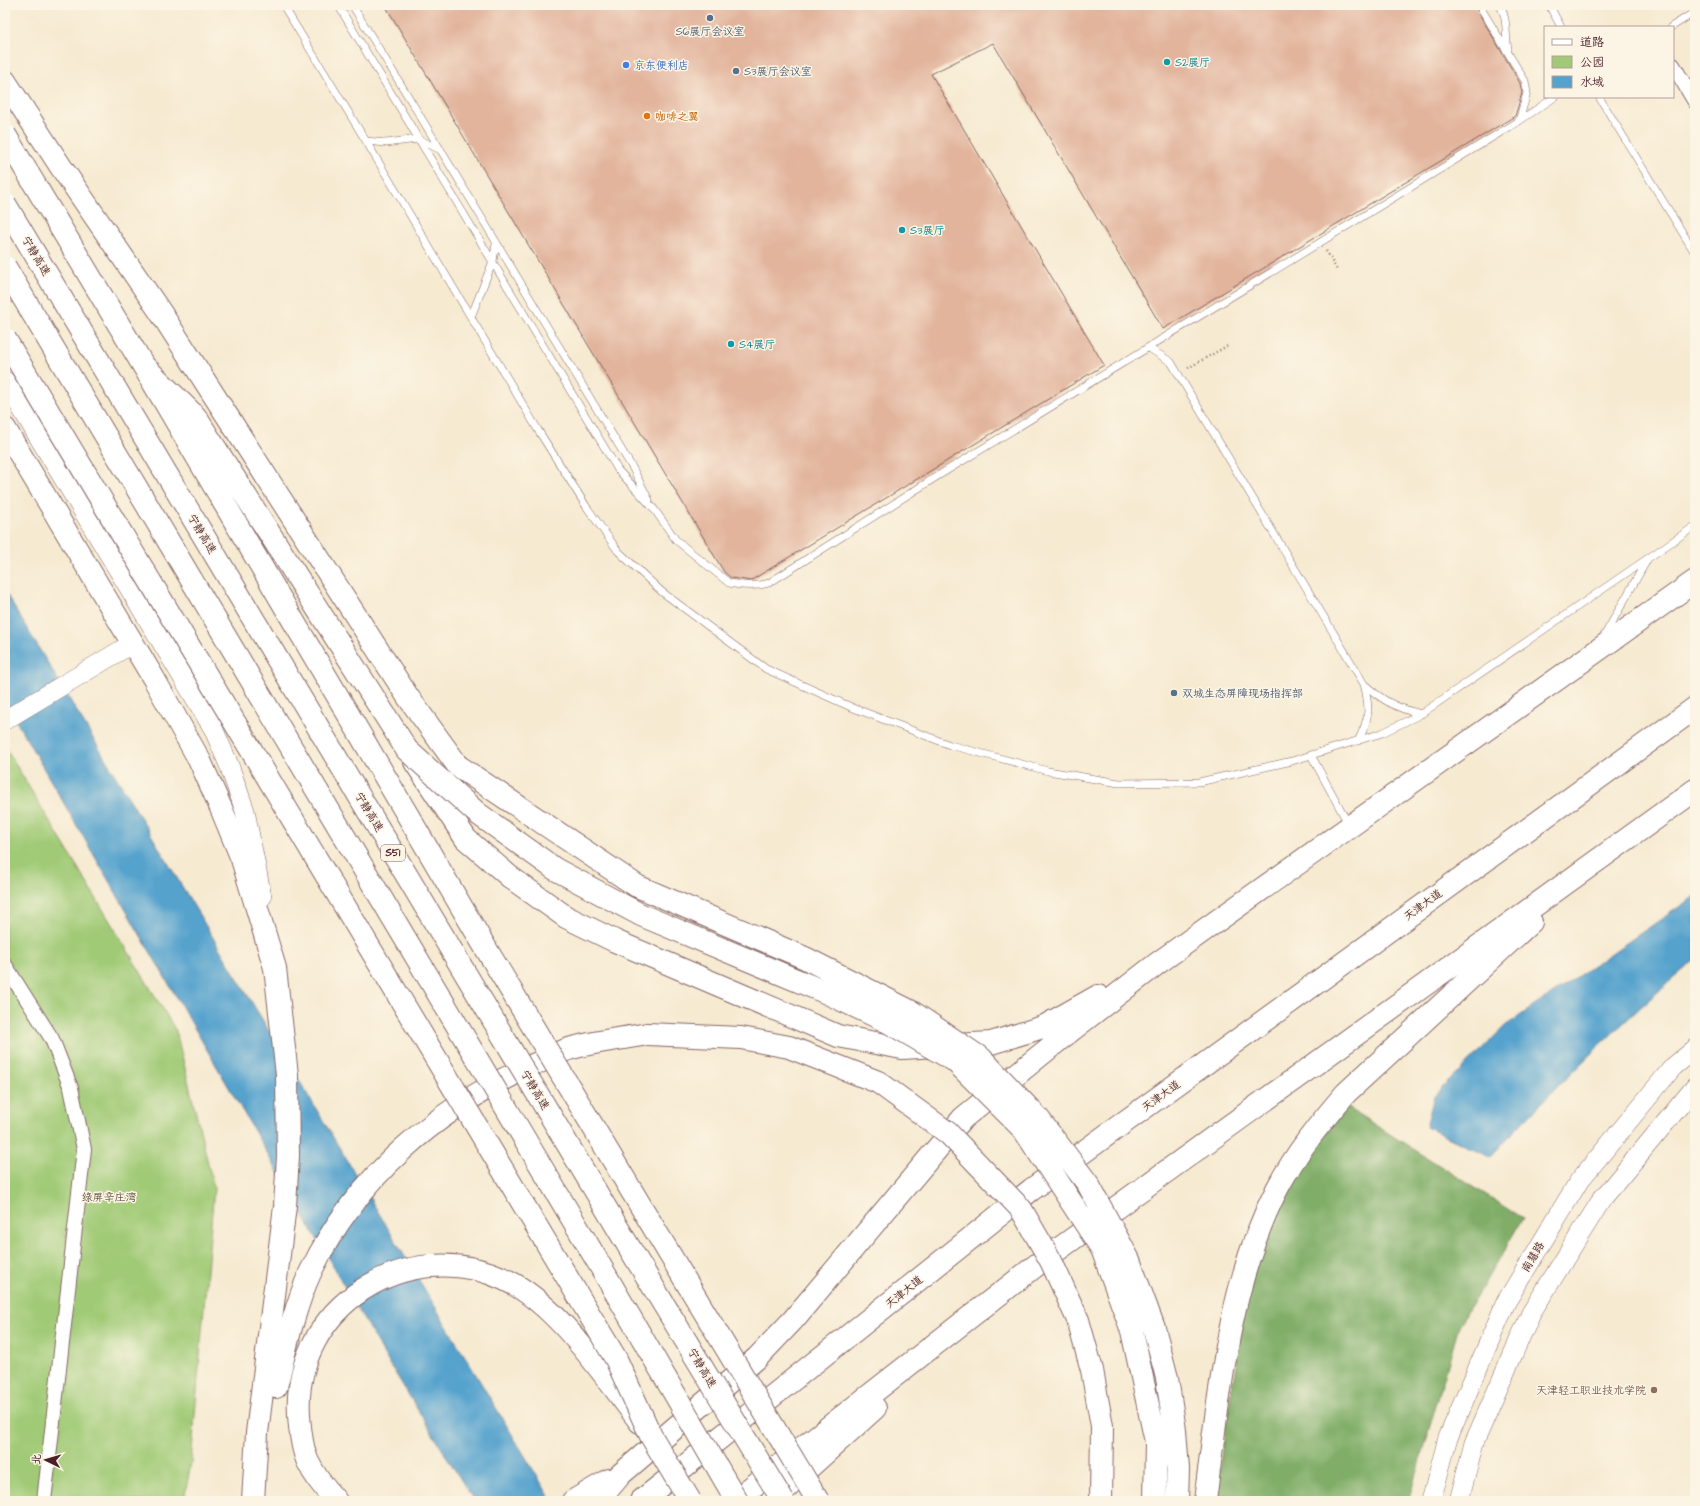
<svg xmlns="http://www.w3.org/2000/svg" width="1700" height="1506" font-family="'Architects Daughter','LXGW WenKai TC',sans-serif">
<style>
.green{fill:#a0ca76;stroke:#757450}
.forest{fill:#80ae67;stroke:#656649}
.water{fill:#54a2cd;stroke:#4f607c}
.building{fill:#e2b49c}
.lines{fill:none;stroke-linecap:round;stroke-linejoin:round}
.lane-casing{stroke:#866665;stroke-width:8}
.street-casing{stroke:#866665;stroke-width:16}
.secondary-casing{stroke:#866665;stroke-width:20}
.highway-casing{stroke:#866665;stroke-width:24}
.path{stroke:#866665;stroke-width:2.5;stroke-dasharray:1 3;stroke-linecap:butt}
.lane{stroke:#fff;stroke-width:7}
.street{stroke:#fff;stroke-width:14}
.secondary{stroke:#fff;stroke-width:19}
.highway{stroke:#fff;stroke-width:22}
.highway-bridge-casing{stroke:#866665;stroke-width:24;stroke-linecap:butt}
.highway-bridge{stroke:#fff;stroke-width:22}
.service-dot{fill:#5c6f8a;stroke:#fcf5e5;stroke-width:1.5}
.culture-dot{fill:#0f9aa8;stroke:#fcf5e5;stroke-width:1.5}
.shop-dot{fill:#3f7fe0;stroke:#fcf5e5;stroke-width:1.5}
.food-dot{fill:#e8710a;stroke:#fcf5e5;stroke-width:1.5}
.education-dot{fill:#8d6e63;stroke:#fcf5e5;stroke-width:1.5}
.labels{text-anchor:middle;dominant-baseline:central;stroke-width:3;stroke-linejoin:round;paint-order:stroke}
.shield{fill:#fcf5e5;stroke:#7f5f63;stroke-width:1}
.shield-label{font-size:10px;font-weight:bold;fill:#4a1f2b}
.service-label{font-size:11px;fill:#4e5e75;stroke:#fcf5e5;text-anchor:start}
.culture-label{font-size:11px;fill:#0d838f;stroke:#fcf5e5;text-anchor:start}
.shop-label{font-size:11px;fill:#366cbe;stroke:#fcf5e5;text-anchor:start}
.food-label{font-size:11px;fill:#c56008;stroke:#fcf5e5;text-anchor:start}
.street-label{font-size:11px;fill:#4a1f2b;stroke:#fcf5e5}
.park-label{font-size:11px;fill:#645242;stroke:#fcf5e5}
.education-label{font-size:11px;fill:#785e54;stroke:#fcf5e5;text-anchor:end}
</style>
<rect width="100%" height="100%" fill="#fcf5e5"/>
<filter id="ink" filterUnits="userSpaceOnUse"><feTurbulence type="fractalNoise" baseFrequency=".025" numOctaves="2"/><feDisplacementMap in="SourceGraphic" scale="8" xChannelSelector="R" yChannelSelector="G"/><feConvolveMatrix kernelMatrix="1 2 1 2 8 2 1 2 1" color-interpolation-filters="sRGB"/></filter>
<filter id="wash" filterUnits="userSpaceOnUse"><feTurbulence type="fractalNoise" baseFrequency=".012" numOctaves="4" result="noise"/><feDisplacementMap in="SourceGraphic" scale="16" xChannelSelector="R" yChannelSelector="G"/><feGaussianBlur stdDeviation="0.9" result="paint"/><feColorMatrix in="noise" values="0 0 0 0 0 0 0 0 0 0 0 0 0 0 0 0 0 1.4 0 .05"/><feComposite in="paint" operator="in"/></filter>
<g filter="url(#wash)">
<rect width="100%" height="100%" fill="#f6ead1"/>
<path class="green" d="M5,747L176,1031L214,1188L191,1462L184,1501H5Z"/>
<path class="forest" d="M1345,1106L1523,1218L1459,1326L1408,1501H1214L1249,1282L1289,1188Z"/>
<path class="water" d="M5,592L552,1501H474L389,1363L5,702Z
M1695,896V960C1623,1020 1554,1088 1490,1157L1426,1127L1434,1096L1505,1026Z"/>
<g id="blocks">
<path class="building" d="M385,5H1474L1520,83L1522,93L1515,116L1163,329L993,43L931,74L1104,365L750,581L745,580L731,578L724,572Z"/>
</g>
</g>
<g filter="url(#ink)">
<use href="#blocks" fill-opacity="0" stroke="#866665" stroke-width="1"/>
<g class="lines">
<defs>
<path id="lane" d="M283,5L366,141L538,430L586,506L618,551L662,592L766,669L851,707L950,745L1048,771L1119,783L1199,782L1292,761L1382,733L1421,714L1695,526
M338,5L618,470L654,509L676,540L729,583C743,586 756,587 769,583L936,477L1519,121L1555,97
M352,5C447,158 538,313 632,467L649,500
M1479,5L1525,81L1527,93L1519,121
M1500,5C1508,19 1505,34 1508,49
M1549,5L1561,27
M1671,27L1695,12
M1599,97L1695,253
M366,141L386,143L418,139L441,150
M471,317L493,261L496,244
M1149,348L1171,362L1364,684C1383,701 1396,708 1421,714
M1603,638L1647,560
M1358,741C1370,718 1370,708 1364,684
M1311,755L1349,825"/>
<path id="street" d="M1673,65L1695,102
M5,965L52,1039L71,1088L84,1149L44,1501"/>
<path id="secondary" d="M5,381L213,728L229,765L245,811L262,897
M5,720L133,643
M1431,1501L1448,1438L1506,1302L1579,1181L1673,1067L1695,1049
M1459,1501L1474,1443L1531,1313L1602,1199L1695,1087"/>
<path id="highway" d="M5,81L61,167L161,313L408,697L458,766
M5,429L154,679L200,761L221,808L242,859L275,968L287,1075L288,1156L285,1206L257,1433L253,1501
M415,762L466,839L510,877L566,917L615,941L838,1036L902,1048L991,1043L1043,1027L1098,996
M276,1387C285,1350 295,1305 311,1271C356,1177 438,1108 531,1066C543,1061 556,1053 569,1049C594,1041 622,1039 647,1034
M336,1501C325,1489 315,1477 308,1462C302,1449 300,1430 299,1415C292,1307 407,1234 504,1279C558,1304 604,1376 640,1422
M573,1501L609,1480
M598,1501L621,1474L757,1358L793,1320L963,1118L1059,1040L1158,963L1695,581
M641,1501L1031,1190L1695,708
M734,1501L1038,1264L1695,790
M772,1501L875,1408
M1205,1501C1219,1396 1228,1285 1277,1189C1295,1154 1320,1123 1346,1093L1531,922"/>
</defs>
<use href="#lane" class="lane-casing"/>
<use href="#street" class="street-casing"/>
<use href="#secondary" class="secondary-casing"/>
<use href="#highway" class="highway-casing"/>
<path class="path" d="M1326,251L1337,270
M1188,368L1227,346"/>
<use href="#lane" class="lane"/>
<use href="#street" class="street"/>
<use href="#secondary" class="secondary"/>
<use href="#highway" class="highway"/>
<defs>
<path id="highway-bridge" d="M5,135L143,365L488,952L818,1501
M5,204L635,1257L783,1501
M5,267L598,1262L737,1501
M5,339L616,1359L651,1436L690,1501
M143,365L195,416L407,750L477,813L555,869L641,915L827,993L888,1022L955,1061L1024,1130L1102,1249L1132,1331L1156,1442L1155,1501
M458,766L637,886L805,958L912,1012L982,1059L1038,1118L1088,1184L1129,1260L1154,1328L1167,1378L1175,1430L1178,1469L1177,1501
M647,1034L741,1038L789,1047L878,1082L948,1133L1021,1209L1051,1261L1078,1320L1092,1370L1102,1426L1101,1501"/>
</defs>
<use href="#highway-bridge" class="highway-bridge-casing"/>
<use href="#highway-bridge" class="highway-bridge"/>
</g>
</g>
<g class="service-dot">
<circle cx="710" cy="18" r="4"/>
<circle cx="736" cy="71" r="4"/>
<circle cx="1174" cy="693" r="4"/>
</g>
<g class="culture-dot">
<circle cx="1167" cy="62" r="4"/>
<circle cx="902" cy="230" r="4"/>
<circle cx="731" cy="344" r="4"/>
</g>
<circle class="shop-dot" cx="626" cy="65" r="4"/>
<circle class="food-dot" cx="647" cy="116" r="4"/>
<circle class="education-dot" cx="1654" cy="1390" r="4"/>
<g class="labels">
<rect class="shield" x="381" y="845" width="24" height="16" rx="3"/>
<g class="shield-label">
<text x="393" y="853">S51</text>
</g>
<g class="service-label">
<text x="710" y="31" text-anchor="middle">S6展厅会议室</text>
<text x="744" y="71">S3展厅会议室</text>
<text x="1182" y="693">双城生态屏障现场指挥部</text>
</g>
<g class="culture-label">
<text x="1175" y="62">S2展厅</text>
<text x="910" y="230">S3展厅</text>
<text x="739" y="344">S4展厅</text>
</g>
<g class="shop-label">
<text x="634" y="65">京东便利店</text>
</g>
<g class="food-label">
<text x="655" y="116">咖啡之翼</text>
</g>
<g class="street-label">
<text transform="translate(36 256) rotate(59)">宁静高速</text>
<text transform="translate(202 534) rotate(59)">宁静高速</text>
<text transform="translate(369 812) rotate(59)">宁静高速</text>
<text transform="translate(1423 905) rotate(-36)">天津大道</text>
<text transform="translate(535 1090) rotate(59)">宁静高速</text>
<text transform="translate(1161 1096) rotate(-36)">天津大道</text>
<text transform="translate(1533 1257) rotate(-59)">南慧路</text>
<text transform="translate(904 1292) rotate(-39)">天津大道</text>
<text transform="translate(702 1368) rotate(59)">宁静高速</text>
</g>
<g class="park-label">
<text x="109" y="1197">绿屏辛庄湾</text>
</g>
<g class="education-label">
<text x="1646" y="1390">天津轻工职业技术学院</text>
</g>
</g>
<rect width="1700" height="1506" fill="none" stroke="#fcf5e5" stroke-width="20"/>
<rect x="1544" y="26" width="130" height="72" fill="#fcf5e5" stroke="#b59f9b"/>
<rect x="1552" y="39" width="20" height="6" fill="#ffffff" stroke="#b59f9b"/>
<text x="1580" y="46" font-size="12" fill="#4a1f2b">道路</text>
<rect x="1552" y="56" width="20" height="12" fill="#a0ca76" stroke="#b59f9b"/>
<text x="1580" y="66" font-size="12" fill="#4a1f2b">公园</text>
<rect x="1552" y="76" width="20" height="12" fill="#54a2cd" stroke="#b59f9b"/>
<text x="1580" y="86" font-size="12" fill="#4a1f2b">水域</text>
<g transform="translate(46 1460) rotate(275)" stroke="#fcf5e5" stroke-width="3" paint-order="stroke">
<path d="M0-3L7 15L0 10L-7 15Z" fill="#4a1f2b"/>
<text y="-6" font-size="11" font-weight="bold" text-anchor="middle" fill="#4a1f2b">北</text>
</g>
</svg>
